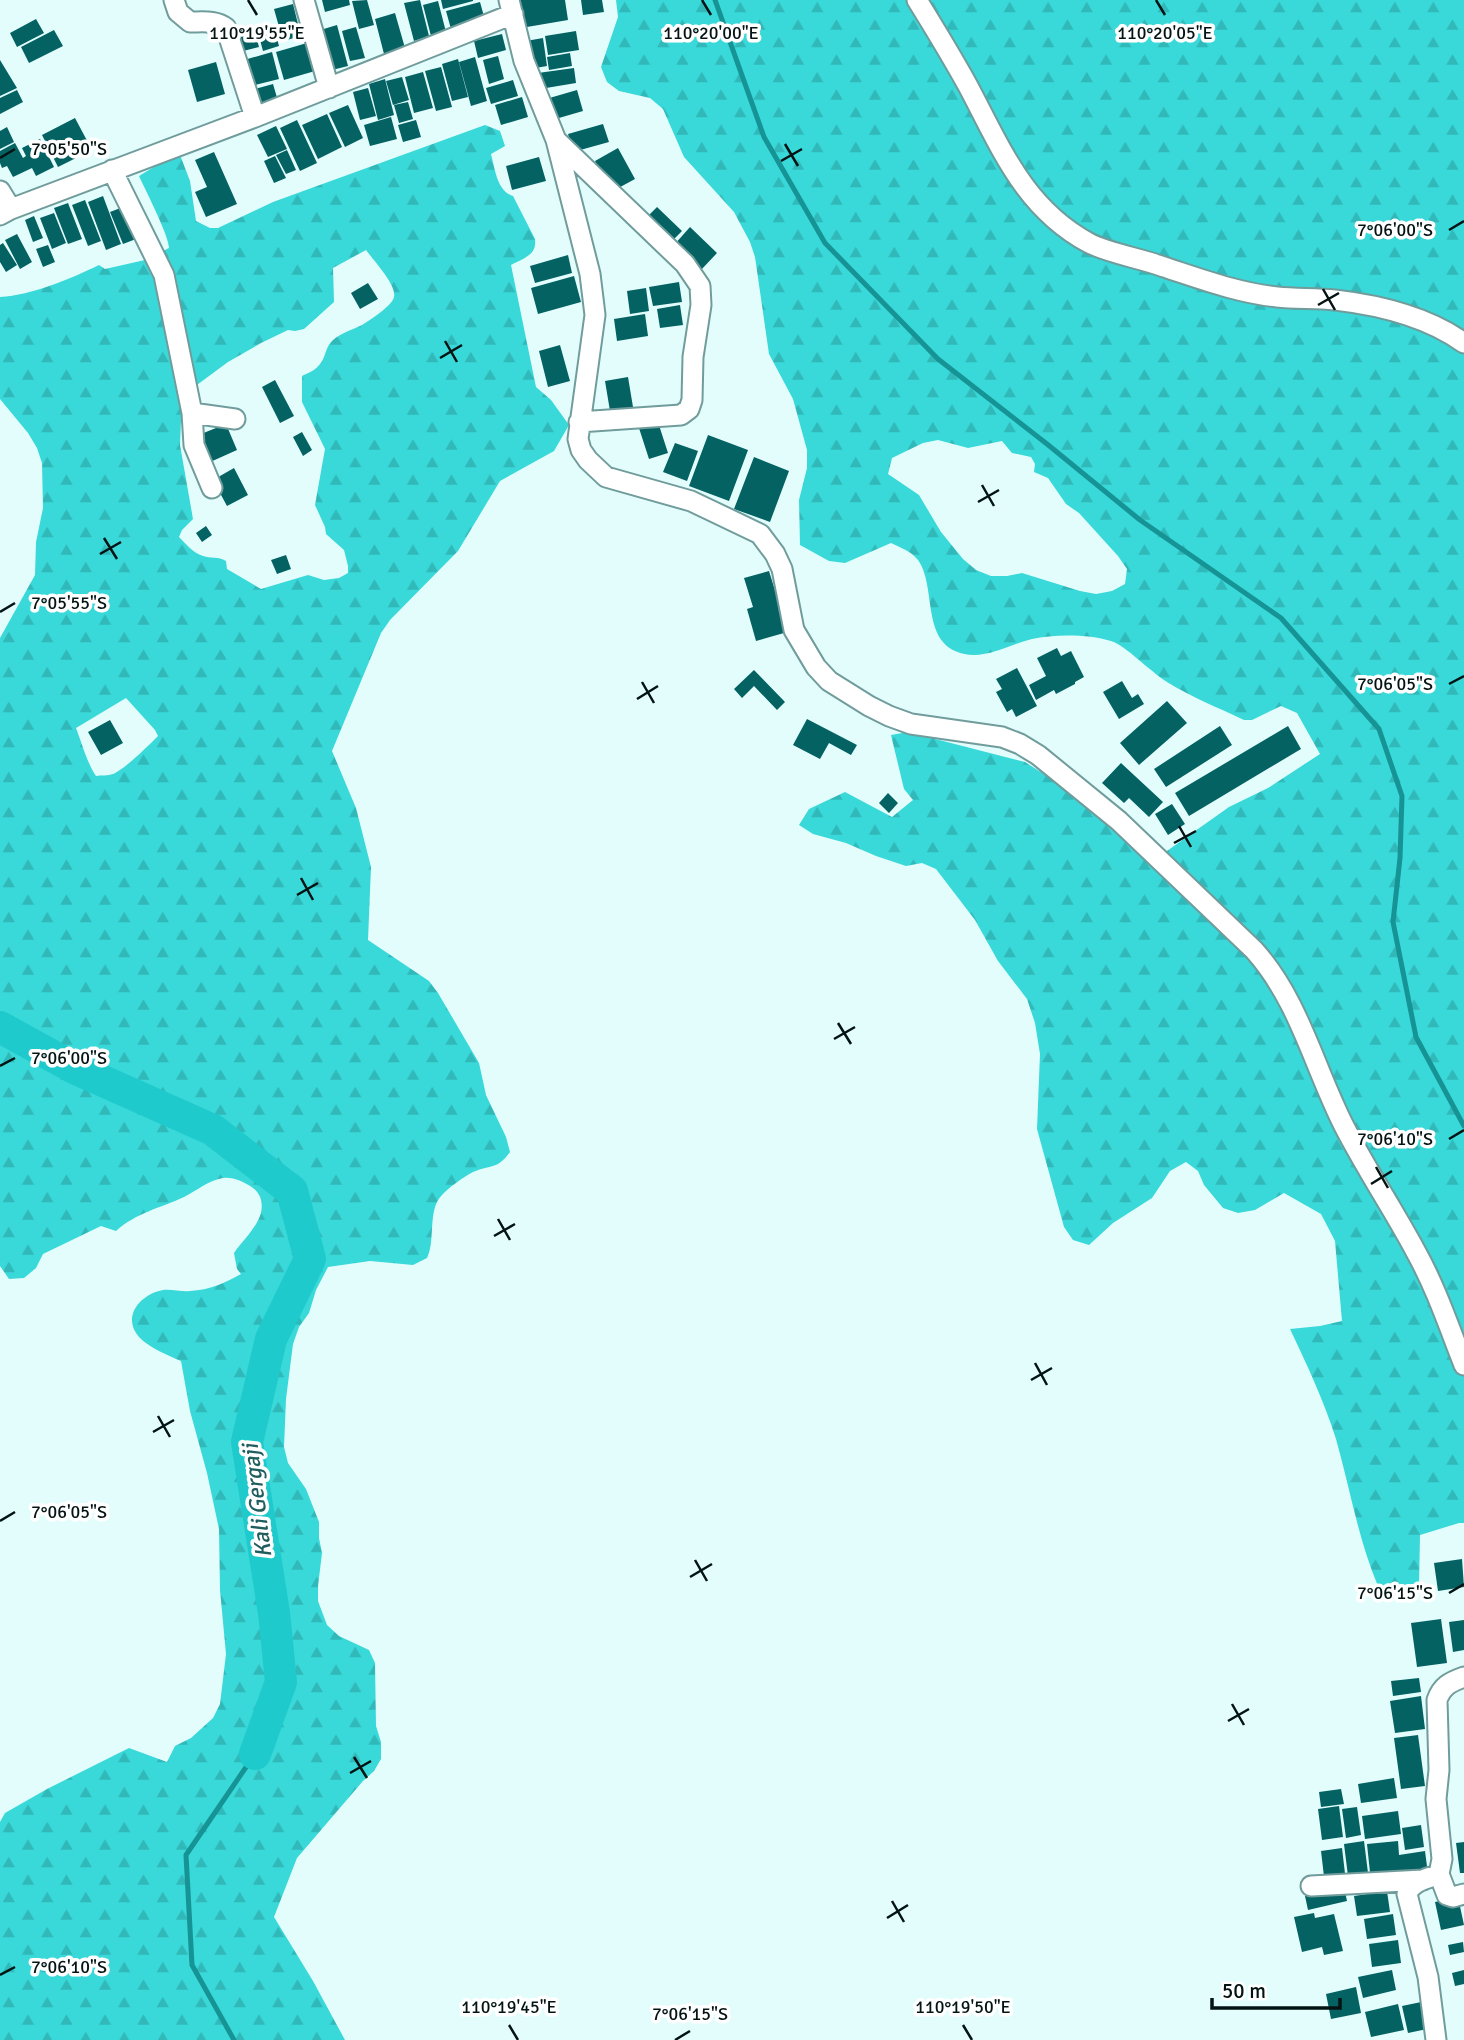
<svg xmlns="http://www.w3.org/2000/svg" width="1464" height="2040" font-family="Signika,sans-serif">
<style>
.forest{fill:url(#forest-firs);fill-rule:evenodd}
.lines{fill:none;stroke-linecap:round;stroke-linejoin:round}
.stream{stroke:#169394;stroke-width:5}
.river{stroke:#1ecacc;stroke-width:32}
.building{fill:#046263}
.minor-casing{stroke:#719c9c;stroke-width:23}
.minor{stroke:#fff;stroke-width:19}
.ticks{fill:none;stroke:#041313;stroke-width:2.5}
.labels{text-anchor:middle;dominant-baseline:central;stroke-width:7;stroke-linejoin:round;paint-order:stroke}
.water-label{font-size:23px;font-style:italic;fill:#205e5e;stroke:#fff}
.ticks-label{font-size:18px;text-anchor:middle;fill:#041313;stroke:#fff;stroke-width:7;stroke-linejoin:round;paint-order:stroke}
</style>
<defs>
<pattern id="forest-firs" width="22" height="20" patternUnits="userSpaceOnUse" patternTransform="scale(1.75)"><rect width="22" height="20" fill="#39d8d9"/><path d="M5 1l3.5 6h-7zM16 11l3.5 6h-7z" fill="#31b8b9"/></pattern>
</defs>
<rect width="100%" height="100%" fill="#e3fdfd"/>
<path class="forest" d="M616,0H1464V1523H1459L1420,1535L1419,1586L1403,1597L1378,1586C1358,1539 1350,1488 1336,1439C1324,1401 1307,1365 1290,1329L1320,1326L1342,1321L1335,1241L1321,1214L1284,1193L1255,1210L1238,1213L1223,1208L1204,1185L1198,1171L1186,1162L1170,1171L1152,1198L1113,1223L1089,1245L1073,1240L1064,1227L1037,1129L1040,1054L1035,1023L1027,999L998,961L975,920L936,869L922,863L906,866L876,856L846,843L813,834L799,825L809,809L845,792L892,817L913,800L904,789L891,735L908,732L1025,762L1086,801L1150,863L1229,807L1268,788L1320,754L1297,713L1281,706L1252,720H1244C1219,708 1191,697 1167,682C1152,673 1125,645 1111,641C1088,634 1055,634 1032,639C1007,645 981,663 955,651C922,636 936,585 918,560C911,551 901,548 891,543L845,563L829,561L800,545L799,500L807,468V450L793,399L769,354L755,257L750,242L734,212L684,157L663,109L650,98L619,91L607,82L601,67L618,17ZM938,440L968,448L1002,441L1012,453L1031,457L1035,464L1034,472L1048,478L1066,504L1079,513L1118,556L1127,569L1125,584L1112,591L1096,594L1080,591L1022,573L1007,576H991L976,570L963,559L941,532L919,495L888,474L892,458L923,443Z
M485,125L500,131L505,146L491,154C495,169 497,191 513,196L535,239C537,255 524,258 511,265L536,387L551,400L569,425L554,451L500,481L458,551L390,620L381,633L332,751L356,808L371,867L368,940L429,981L438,993L479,1063L486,1095L506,1137L510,1152C497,1170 492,1164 473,1172C464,1177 449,1187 442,1195C427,1210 436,1240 427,1258L413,1265L370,1261L328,1267L316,1290L309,1313L299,1327L293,1344L286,1399L284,1447L288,1463L306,1489L319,1522V1538L322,1553L318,1586V1601L327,1625L339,1636L369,1650L375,1663L376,1726L381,1742V1759L374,1771L363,1781L297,1858L274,1917L313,1981L345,2040H0V1822L5,1813L47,1789L129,1748L167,1762L175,1746L191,1738L213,1718L220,1704L226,1654L220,1590L219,1529L207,1473L190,1411L181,1361C169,1356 148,1347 139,1337C121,1316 141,1294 163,1290C172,1289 182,1292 190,1291C210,1290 225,1283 241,1274L237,1269L234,1253C243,1240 256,1229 261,1213C263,1203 261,1194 253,1188C244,1182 234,1177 223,1178C209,1180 196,1191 184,1197C160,1208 136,1213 116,1231L101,1226L43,1254L36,1268L24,1278L9,1279L0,1266V638L35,575L36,542L43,508L42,463L37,448L28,433L0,399V297C32,295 70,279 99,265L105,269L145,260L169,248C169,236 146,191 139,176L162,162L180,155L190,181L196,221L210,228H218L273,202ZM366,250C373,260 397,285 394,297C393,305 369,321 362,325C352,330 341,333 333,340C325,347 326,357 320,364C316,370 308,373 302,376V402L325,449L315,505L325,527L326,534L344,550L348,566V573L339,578L324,580L308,575L261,589L227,569L226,561C218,556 211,559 203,556C193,553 186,544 179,537L182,530L193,519L180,445L182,396L228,362L261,343L288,330L295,331L304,329L334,302L333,268ZM126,698L155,730L158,736C148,746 125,769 113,774C108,776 101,775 96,776C88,765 81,741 76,728Z"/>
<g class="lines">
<path class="stream" d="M715,0L764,137L825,243L938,359L1047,444L1140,520L1281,618L1379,729L1402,796L1400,858L1393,922L1416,1037L1464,1126
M234,2040L192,1965L186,1855L255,1754"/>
<path class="river" d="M0,1027L76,1069L213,1130L292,1191L310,1259L271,1339L247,1442L274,1613L281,1682L255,1754"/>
</g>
<path class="building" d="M322,0H349L350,5L325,12Z
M367,0L374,25L359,29L352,1Z
M420,0L429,36L414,41L404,3Z
M441,0H473V1L443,9Z
M516,0H565L568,20L521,28Z
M581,0H602L604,12L583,15Z
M438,1L446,32L431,36L423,5Z
M480,2L485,20L451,29L446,11Z
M293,4L301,36L283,41L274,9Z
M395,13L405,48L384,54L375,19Z
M36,19L44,33L17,47L10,33Z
M273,24L279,46L263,51L257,29Z
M253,25L259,47L243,51L237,29Z
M337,25L348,66L328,71L317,31Z
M356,27L365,58L350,61L342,31Z
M54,30L63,46L29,63L21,47Z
M576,31L579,50L548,55L545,36Z
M502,34L506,50L478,58L474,41Z
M543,38L547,66L530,69L526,41Z
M307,43L315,71L284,80L276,52Z
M272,52L279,79L251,86L244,60Z
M570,53L572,66L549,70L547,57Z
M498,56L504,79L489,84L483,60Z
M475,57L487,101L471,106L459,62Z
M458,59L468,97L452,101L442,64Z
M0,60L17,88L0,96Z
M216,62L225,94L197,102L188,70Z
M441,67L452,107L436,111L425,71Z
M574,68L576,83L540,89L538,73Z
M423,72L433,108L414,113L405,77Z
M402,77L409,100L393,105L386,81Z
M385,79L394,115L378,120L369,84Z
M513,80L518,96L491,104L486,88Z
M273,84L278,101L256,107L251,90Z
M368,88L376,116L360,120L353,92Z
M17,90L23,102L0,114V98Z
M577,90L583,111L552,120L546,99Z
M522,97L528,117L501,125L495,105Z
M408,102L413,119L399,123L394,105Z
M348,105L363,138L345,147L329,113Z
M327,114L342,147L318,159L302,125Z
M391,117L397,139L370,146L364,125Z
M75,118L92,150L58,167L42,135Z
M297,120L317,163L300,171L280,128Z
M416,120L421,137L403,142L398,125Z
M603,124L609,142L573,152L568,134Z
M276,126L287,149L268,157L257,135Z
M7,127L14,142L0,149V131Z
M40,139L54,167L36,176L32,168L13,177L7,166L2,168L0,163V151L15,143L23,158L26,156L22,148Z
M618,148L635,179L611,192L595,161Z
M287,150L296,170L286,174L276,155Z
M214,152L237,204L206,217L195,192L207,187L195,160Z
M275,156L286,178L274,183L264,161Z
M539,157L546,181L512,190L506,166Z
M103,196L121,244L106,250L88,202Z
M85,200L101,241L88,246L72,205Z
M68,203L82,239L68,244L54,208Z
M123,207L136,239L123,244L110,212Z
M657,207L682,231L672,241L647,217Z
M54,213L66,243L52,249L40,218Z
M34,216L43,238L33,242L25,220Z
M690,227L717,253L701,270L674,245Z
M17,234L32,262L20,269L5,240Z
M3,243L17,265L6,272L0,262V245Z
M48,245L55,262L43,267L36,249Z
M568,255L572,273L535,283L530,266Z
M574,276L581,302L538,314L531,288Z
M679,282L682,302L653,306L649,287Z
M368,283L378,299L360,309L351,293Z
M646,288L649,311L630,314L627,291Z
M680,305L683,325L660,328L657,309Z
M645,314L648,336L617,341L614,319Z
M560,345L570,381L548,387L539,351Z
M628,377L633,407L610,411L605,381Z
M275,380L294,416L280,423L262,387Z
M657,419L668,453L649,459L638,425Z
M226,424L237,450L208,463L196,436Z
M302,432L312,450L303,456L293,437Z
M708,435L748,450L729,501L689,486Z
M675,443L698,451L687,481L663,472Z
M754,457L789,471L770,522L734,509Z
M234,468L248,495L227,506L213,480Z
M206,526L212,535L202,542L196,533Z
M286,555L291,569L277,574L271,560Z
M769,571L778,600L782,599L791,631L756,641L747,609L753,607L744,578Z
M1057,648L1061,656L1071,651L1084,677L1075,682V684L1056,694L1054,690L1036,700L1029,685L1046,676L1037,658Z
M1017,668L1037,706L1016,717L1012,709L1007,712L996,692L1002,689L996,679Z
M754,670L785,702L777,710L754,686L742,698L734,689Z
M1122,681L1132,698L1138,694L1144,704L1119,719L1103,692Z
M1167,701L1187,723L1139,765L1120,743Z
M807,719L857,745L851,755L829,743L820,759L793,745Z
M110,720L123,743L101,755L88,732Z
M1220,726L1232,745L1166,787L1154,769Z
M1288,726L1301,749L1189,816L1175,793Z
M1121,763L1163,802L1149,817L1129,798L1124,803L1102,783Z
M888,793L898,803L889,813L879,803Z
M1172,804L1185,824L1168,835L1155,814Z
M1462,1559L1464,1587L1438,1591L1434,1563Z
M1441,1619L1447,1663L1417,1667L1411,1623Z
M1464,1620V1650L1453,1652L1449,1622Z
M1419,1678L1421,1692L1393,1696L1391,1681Z
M1421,1696L1425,1729L1395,1733L1390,1701Z
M1418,1735L1425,1786L1401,1789L1394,1738Z
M1394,1778L1397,1798L1361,1803L1358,1784Z
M1341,1789L1344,1804L1321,1807L1319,1792Z
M1339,1806L1343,1837L1322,1840L1318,1809Z
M1357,1807L1361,1835L1346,1838L1342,1809Z
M1398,1811L1401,1834L1365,1839L1362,1816Z
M1421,1825L1424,1847L1405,1850L1402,1828Z
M1364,1841L1369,1881L1349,1884L1344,1844Z
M1398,1841L1399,1855L1425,1851L1428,1874L1371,1882L1367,1844Z
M1464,1842V1873H1460L1456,1843Z
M1342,1848L1346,1882L1325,1885L1321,1851Z
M1344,1887L1347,1901L1308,1910L1305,1896Z
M1387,1891L1390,1912L1357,1916L1354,1896Z
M1458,1897L1464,1925L1441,1930L1435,1902Z
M1314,1913L1315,1918L1334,1914L1343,1951L1324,1955L1322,1947L1302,1952L1294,1917Z
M1393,1914L1396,1935L1367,1939L1364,1919Z
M1398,1940L1401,1963L1372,1967L1369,1944Z
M1463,1942L1464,1952L1450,1955L1448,1945Z
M1392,1970L1396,1990L1363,1998L1358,1977Z
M1464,1970V1984L1455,1986L1452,1973Z
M1356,1987L1361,2013L1331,2019L1326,1994Z
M1426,2001L1432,2028L1408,2033L1402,2006Z
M1398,2004L1404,2030L1371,2037L1365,2012Z"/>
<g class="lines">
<defs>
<path id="minor" d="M174,0L178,12L190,22C203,22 216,20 226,28L255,117
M304,0L329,88
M509,0L524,61L556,140L590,274L595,315L578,439L581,450L588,460L606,477L691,501L760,534L775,554L782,569L794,630L816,667L829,681L869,706L889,716L911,724L1002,737L1020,744L1038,755L1119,821L1254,950C1299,1000 1314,1067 1344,1126C1366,1169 1393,1209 1416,1252C1436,1288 1449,1327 1464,1365
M917,0C935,29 952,57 968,86C1001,148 1024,208 1089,243C1108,253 1143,259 1164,267C1201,279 1238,293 1277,297C1296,299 1315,298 1335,300C1378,305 1428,317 1464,343
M557,141L685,264L700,286L701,305L693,357L692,400L689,409L681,415L579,422
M112,170L164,275L192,413L235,419
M0,191L11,209
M0,215L11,209L255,117L513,14
M192,413L194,445L212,488
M1464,1677C1450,1682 1442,1686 1437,1700L1439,1770L1436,1799L1442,1859L1439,1874L1447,1895L1453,1897L1464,1894
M1311,1886L1423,1880
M1436,2040L1428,1977L1407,1894C1412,1881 1427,1879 1439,1874"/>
</defs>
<use href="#minor" class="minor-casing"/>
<use href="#minor" class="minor"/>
</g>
<path class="ticks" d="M248,0L257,15M702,0L711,15M1156,0L1165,15M785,144L798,166M0,158L15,149M781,161L802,149M1449,230L1464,221M1323,289L1335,310M1318,305L1339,293M445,341L457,362M440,358L462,345M982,485L994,506M978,502L999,490M104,538L117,559M100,554L121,542M0,612L15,603M642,682L654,703M1449,684L1464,676M637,699L658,686M1179,826L1191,847M1174,843L1196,831M301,878L313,900M297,895L318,883M838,1023L851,1044M834,1039L855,1027M0,1066L15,1058M1449,1139L1464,1130M1376,1167L1388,1188M1371,1184L1392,1171M498,1219L510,1240M494,1236L515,1224M1035,1363L1047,1385M1031,1380L1052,1368M158,1416L170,1437M153,1432L174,1420M0,1521L15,1512M695,1560L707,1581M690,1577L712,1564M1449,1593L1464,1584M1232,1704L1244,1725M1228,1721L1249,1709M354,1757L367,1778M350,1773L371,1761M892,1901L904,1922M887,1918L908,1905M0,1975L15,1967M509,2025L518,2040M963,2025L972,2040M675,2040L690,2031"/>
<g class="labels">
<g class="water-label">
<text transform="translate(257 1501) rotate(-97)">Kali Gergaji</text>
</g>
</g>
<g class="ticks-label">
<text x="257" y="39">110°19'55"E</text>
<text x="1165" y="39">110°20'05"E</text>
<text x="711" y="39">110°20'00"E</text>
<text x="69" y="155">7°05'50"S</text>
<text x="1395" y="236">7°06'00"S</text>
<text x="69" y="609">7°05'55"S</text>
<text x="1395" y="690">7°06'05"S</text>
<text x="69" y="1064">7°06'00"S</text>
<text x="1395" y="1145">7°06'10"S</text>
<text x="69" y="1518">7°06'05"S</text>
<text x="1395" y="1599">7°06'15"S</text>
<text x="69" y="1973">7°06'10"S</text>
<text x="509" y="2013">110°19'45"E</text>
<text x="963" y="2013">110°19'50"E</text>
<text x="690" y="2020">7°06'15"S</text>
</g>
<path d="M1212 1998v10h128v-10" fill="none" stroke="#041313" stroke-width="3.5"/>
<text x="1222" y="1998" font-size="21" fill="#041313" stroke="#ffffff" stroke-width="5" paint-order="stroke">50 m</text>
</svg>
